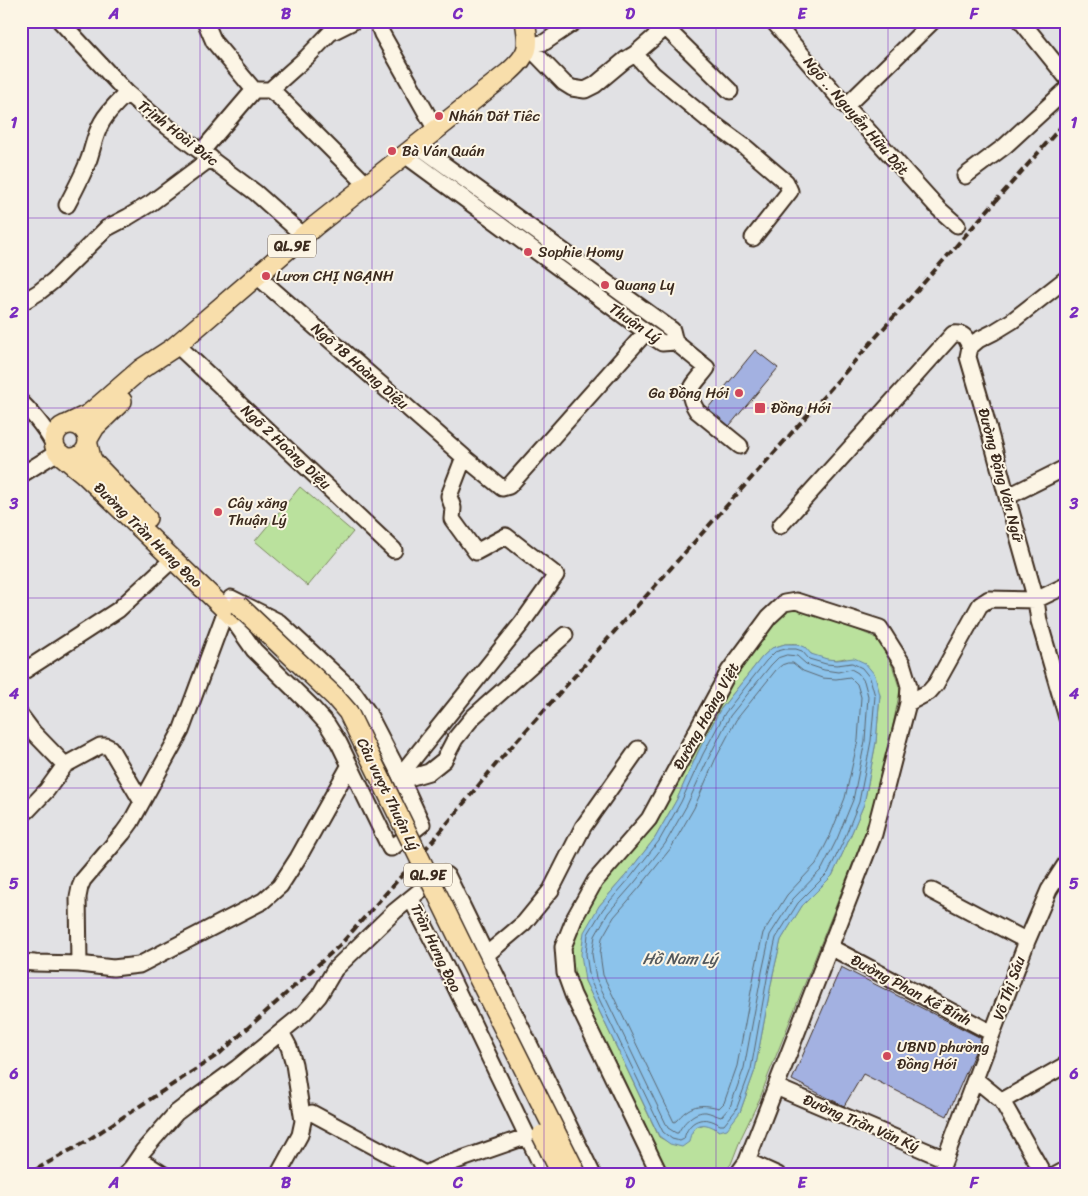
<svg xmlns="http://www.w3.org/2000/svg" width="1088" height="1196" font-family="Sriracha,sans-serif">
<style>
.green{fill:#bae19d;stroke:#7a865e;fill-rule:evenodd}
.water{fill:#8cc3eb;stroke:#6c8699}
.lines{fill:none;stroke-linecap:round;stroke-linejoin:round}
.shore{stroke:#5b6770;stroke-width:1}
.building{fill:#a3b1e1;stroke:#3b2a1e}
.minor-casing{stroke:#3b2a1e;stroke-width:19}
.major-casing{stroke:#3b2a1e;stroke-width:22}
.minor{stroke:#fcf5e5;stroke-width:15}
.major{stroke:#f8deab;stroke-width:19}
.rail{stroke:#3b2a1e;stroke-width:4;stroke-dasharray:8 4;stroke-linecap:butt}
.major-bridge-casing{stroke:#3b2a1e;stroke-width:22;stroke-linecap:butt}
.major-bridge{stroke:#f8deab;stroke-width:19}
.grid{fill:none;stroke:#7b2cbf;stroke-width:1;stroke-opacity:0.55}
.poi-dot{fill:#d1495b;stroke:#fcf5e5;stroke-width:2}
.labels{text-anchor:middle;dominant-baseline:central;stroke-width:4;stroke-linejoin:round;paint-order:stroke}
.shield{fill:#fcf5e5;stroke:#75675a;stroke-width:1}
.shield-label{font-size:14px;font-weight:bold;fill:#3b2a1e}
.poi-label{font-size:15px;fill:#3b2a1e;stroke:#fcf5e5;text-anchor:start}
.street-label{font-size:15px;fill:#3b2a1e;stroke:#fcf5e5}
.water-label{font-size:16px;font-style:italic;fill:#53585c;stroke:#fcf5e5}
.neatline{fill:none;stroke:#7b2cbf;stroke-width:2}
.grid-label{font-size:16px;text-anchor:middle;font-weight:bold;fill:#7b2cbf}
</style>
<rect width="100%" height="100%" fill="#e1e1e4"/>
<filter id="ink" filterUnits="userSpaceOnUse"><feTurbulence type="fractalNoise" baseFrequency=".02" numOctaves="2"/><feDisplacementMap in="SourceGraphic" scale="10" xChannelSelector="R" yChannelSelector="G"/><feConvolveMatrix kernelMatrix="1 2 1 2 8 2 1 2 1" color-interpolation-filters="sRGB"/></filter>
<g filter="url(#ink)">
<path class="green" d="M300,487L353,532L308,586L255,541Z
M796,608L853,628L874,637L885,650L893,668L900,690L878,800L768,1076L760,1098L741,1138L731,1164L721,1175H670L659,1159L581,998L569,969L571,941L583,911L723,688L774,620L786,611ZM785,644C789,644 794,643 797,644C804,646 805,650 810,653C818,660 835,661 845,658L880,695L876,742L864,804L847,844L832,876L802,906L781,940L773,974L755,1070L740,1112L719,1131L712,1126L705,1124L696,1127L690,1134L670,1143L659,1137L585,981L599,906L626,875L655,838L677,799L698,752L720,710L762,657L772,648Z"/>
<path class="water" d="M785,644H797L805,647L811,654L827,659L837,660L854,658L865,663L875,675L880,695L876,742L864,804L847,844L832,876L802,906L781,940L773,974L755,1070L740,1112L727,1129L719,1131C704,1120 692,1123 689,1142L682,1147L670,1144L659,1136L585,981L581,954L584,932L599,906L626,875L655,838L677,799L698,752L720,710L762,657L772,648Z"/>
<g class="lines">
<path class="shore" d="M786,649H796L802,651L809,659L826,664L837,665L852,663L862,668L870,678L875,696L871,741L859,802L843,842L828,873L798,903L776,938L768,973L751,1069L736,1110L724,1125H720C704,1114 688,1120 684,1139L680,1141L672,1139L663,1132L590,980L586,954L588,934L603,909L630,878L659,841L681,802L703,754L725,713L766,661L775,652Z
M787,655L797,656L806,664L824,670L838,672L851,669L858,673L864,681L868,696L865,741L853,800L837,839L822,869L793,899L770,935L762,972L744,1068L730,1107L721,1117C717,1116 711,1113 706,1112C694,1111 683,1123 678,1133H676L668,1128L596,978L592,954L595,936L608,913L635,882L665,844L687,805L709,757L730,716L771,665L778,658Z
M788,663H793L803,671L822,678L836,679L850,677L857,684L861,697L858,740L845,798L830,836L816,864L787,895L763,933L755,970L737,1066L724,1103L719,1108C699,1103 690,1105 676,1121L674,1122L673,1120L603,975L600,954L602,938L614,917L640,887L671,848L694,808L715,760L736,720L776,670L782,665Z"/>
</g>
<path class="building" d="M755,350L778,368L725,431L704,413Z
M841,967L981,1038L947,1116L863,1074L844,1106L792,1080Z"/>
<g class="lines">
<defs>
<path id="minor" d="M60,21L127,93L160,121L256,193L304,236
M205,21L214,42L254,90H270L279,97L367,185
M377,21L382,34L436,130
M773,21L846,106L939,209L957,225
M1021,21L1067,78
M666,28L730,91
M528,46L564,83L572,88L585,90L595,85L625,60L635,54L673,21
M528,46L545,42L576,21
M635,54L653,74L707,119L744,146L786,182L790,191L753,238
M270,90L307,57L330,33L354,21
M846,106L933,21
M201,152L254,90
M405,155L646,332L662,343L675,342L672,330L417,145
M965,176L1005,146L1067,89
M67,205C75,190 83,175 89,159C93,147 95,134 102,122C108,111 118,102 127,93
M257,276L464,457L502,488L509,486L646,332
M1067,278L1012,321L994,332L978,340L970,347L968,357L985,415L1007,497L1036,600L1039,621L1067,718
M21,303L39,292L53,281L107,228L128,217L151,203L211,158
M675,342L707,368C694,386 683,389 697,411L740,446
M177,345L394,550
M21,402C34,415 47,430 55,447
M21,475L58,452
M1007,497L1067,467
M780,526L953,334C964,333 966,337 970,347
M21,673L118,610L172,560
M908,703L929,692L936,684L980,605L989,599L1036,600L1067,585
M21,716L33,732L65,765
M398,772L406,768L522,623L556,575L506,536L476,552L452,519L453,508L449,496L464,457
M402,780L429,772L444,760L455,739L473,717L565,635
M21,815L28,810L47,790L65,765L100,746H106L110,748L142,802
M932,891L1027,941
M411,899L440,955L546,1175
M830,947L992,1033
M486,955L524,923L551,890L583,827L638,749
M21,962L35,963L79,964L113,968L139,965L263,901L280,886L298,858L350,765
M79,964L78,897L80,887L83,880L123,833L131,822L181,731L226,610L231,598L279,622L352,690L367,711L395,765L422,824L392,848H390L339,743L327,724L310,705L254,650L226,610
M975,1079L1002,1101L1044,1175
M776,1087L945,1159
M1002,1101L1067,1064
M312,1113L425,1174
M139,1159L164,1175
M742,1169L747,1161L778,1175
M125,1175L132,1167L143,1151L176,1113L193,1100L237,1068L303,1014L319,996L335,969L395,911L438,876L442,874L446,875L448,877L593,1175
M278,1175L300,1135L303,1121L294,1064L289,1047L281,1032
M424,1175L442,1166L528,1136
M662,1175L658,1171L573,995L565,973L563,947L575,917L595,881L649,819L729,671L769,617L784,603L796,601L880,628L902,663L909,686L908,703L874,834L747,1161L737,1175
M939,1175L1027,941L1049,890L1067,862
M1056,1175L1067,1169"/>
<path id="major" d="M54 441a17 17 0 1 1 34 0a17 17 0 1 1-34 0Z
M68,424L89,414L141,369L173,348L315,226L509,72C529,54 530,48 525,21
M88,439L95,427L122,401
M88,445L91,458L94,463L147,518
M62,456L84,474L232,616"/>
</defs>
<use href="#minor" class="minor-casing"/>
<use href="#major" class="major-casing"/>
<use href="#minor" class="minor"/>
<use href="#major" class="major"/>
<path class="rail" d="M26,1175L85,1142L219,1054L340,945L436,837L497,763L788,437L1067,120"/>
<defs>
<path id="major-bridge" d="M238,605L334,696L348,712L466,953L577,1175
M542,1135L562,1175"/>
</defs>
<use href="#major-bridge" class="major-bridge-casing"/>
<use href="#major-bridge" class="major-bridge"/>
</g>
</g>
<path class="grid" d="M200,21V1175M372,21V1175M544,21V1175M716,21V1175M888,21V1175M21,218H1067M21,408H1067M21,598H1067M21,788H1067M21,978H1067"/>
<g class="poi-dot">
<circle cx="439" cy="116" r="5"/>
<circle cx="392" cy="151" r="5"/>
<circle cx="528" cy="252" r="5"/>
<circle cx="266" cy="276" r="5"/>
<circle cx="605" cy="285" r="5"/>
<circle cx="739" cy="393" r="5"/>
<rect x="754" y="402" width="12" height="12" rx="2.5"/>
<circle cx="218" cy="512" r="5"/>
<circle cx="887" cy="1056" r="5"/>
</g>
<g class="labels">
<g class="shield">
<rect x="268" y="234.5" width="48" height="23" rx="4"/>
<rect x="404" y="863.5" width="48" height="23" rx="4"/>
</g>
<g class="shield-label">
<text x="292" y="246">QL.9E</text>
<text x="428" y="875">QL.9E</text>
</g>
<g class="poi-label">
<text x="449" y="116">Nhán Dăt Tiêc</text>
<text x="402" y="151">Bà Ván Quán</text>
<text x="538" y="252">Sophie Homy</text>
<text x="276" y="276">Lươn CHỊ NGẠNH</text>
<text x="615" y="285">Quang Ly</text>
<text x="729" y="393" text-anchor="end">Ga Đồng Hới</text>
<text x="771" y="408">Đồng Hới</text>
<text x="228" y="503">Cây xăng<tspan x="228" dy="17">Thuận Lý</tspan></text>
<text x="897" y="1047">UBND phường<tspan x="897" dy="17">Đồng Hới</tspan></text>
</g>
<g class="street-label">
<text transform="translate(856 116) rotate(49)">Ngõ .. Nguyễn Hữu Dật</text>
<text transform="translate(178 133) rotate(38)">Trịnh Hoài Đức</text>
<text transform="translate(635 323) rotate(34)">Thuận Lý</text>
<text transform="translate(360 366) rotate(41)">Ngõ 18 Hoàng Diệu</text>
<text transform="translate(286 447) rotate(43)">Ngõ 2 Hoàng Diệu</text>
<text transform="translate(1001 475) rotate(75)">Đường Đặng Văn Ngữ</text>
<text transform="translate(148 535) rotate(44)">Đường Trần Hưng Đạo</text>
<text transform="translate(706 716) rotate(-61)">Đường Hoàng Việt</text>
<text transform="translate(388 794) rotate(64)">Cầu vượt Thuận Lý</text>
<text transform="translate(436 948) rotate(64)">Trần Hưng Đạo</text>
<text transform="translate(1009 988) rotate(-70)">Võ Thị Sáu</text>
<text transform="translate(911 990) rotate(28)">Đường Phan Kế Bính</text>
<text transform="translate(861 1123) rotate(23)">Đường Trần Văn Ký</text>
</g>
<g class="water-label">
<text x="680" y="958">Hồ Nam Lý</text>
</g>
</g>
<rect width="1088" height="1196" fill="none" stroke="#fcf5e5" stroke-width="55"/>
<rect x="28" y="28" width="1032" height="1140" class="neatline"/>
<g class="grid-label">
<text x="114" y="19">A</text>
<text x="286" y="19">B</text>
<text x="458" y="19">C</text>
<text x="630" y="19">D</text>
<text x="802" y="19">E</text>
<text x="974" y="19">F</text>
<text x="14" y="128">1</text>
<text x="1074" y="128">1</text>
<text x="14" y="318">2</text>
<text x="1074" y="318">2</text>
<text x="14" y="509">3</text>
<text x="1074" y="509">3</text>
<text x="14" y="699">4</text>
<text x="1074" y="699">4</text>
<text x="14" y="889">5</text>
<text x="1074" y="889">5</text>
<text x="14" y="1079">6</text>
<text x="1074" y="1079">6</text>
<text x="114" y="1188">A</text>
<text x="286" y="1188">B</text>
<text x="458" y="1188">C</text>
<text x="630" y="1188">D</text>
<text x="802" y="1188">E</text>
<text x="974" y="1188">F</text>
</g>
</svg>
